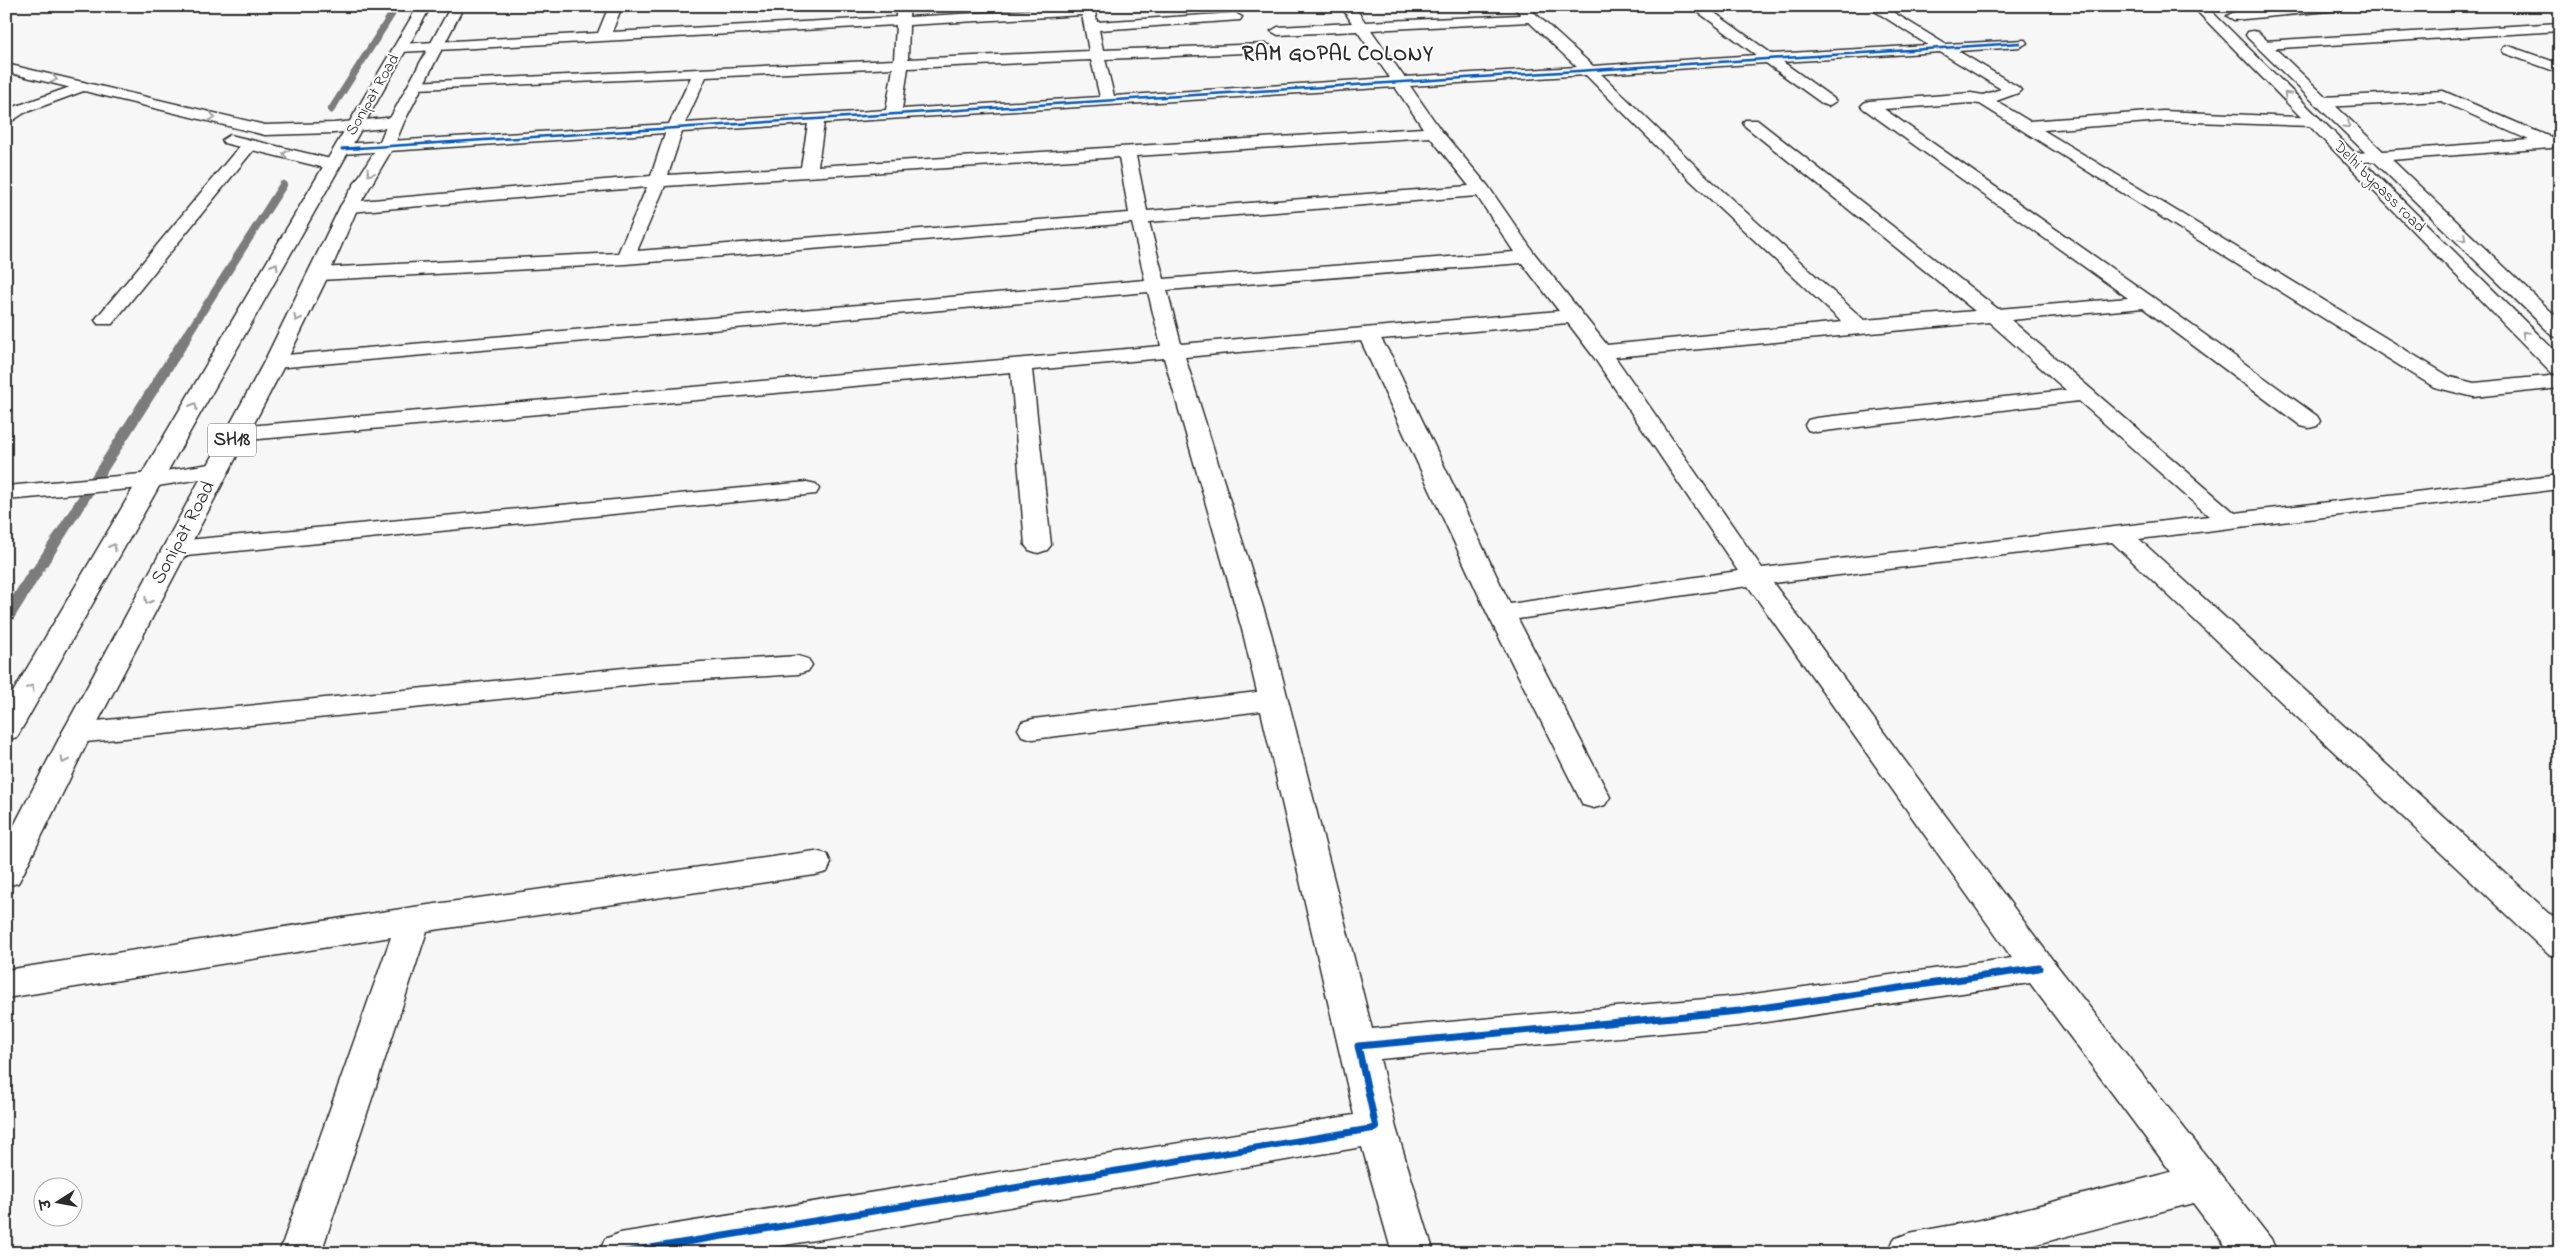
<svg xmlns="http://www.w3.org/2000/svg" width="2566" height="1259" font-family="'Indie Flower','Playpen Sans Deva',sans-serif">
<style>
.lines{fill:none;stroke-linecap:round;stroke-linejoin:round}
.stream-far3{stroke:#7b7b7b;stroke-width:7}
.stream-far2{stroke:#7b7b7b;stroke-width:8}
.stream-far1{stroke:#7b7b7b;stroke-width:11}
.stream{stroke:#7b7b7b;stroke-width:13}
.minor-casing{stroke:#2b2b2b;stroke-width:3}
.tertiary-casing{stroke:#2b2b2b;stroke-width:3}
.secondary-casing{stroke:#2b2b2b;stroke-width:3}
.primary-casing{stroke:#2b2b2b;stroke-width:3}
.minor{fill:#fff;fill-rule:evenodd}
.tertiary{fill:#fff;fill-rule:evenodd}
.secondary{fill:#fff;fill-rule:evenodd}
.primary{fill:#fff;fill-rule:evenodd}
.cycleway-far2-casing{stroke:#fff;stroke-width:4.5}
.cycleway-far1-casing{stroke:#fff;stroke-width:5}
.cycleway-casing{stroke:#fff;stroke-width:10}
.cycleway-far2{stroke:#0057b8;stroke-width:2.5}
.cycleway-far1{stroke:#0057b8;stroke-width:3}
.cycleway{stroke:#0057b8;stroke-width:7}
.oneway{stroke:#a0a0a0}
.labels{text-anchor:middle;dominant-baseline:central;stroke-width:4;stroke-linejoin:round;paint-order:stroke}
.far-street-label{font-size:16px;fill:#2b2b2b;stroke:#fff}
.shield{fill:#fff;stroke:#6b6b6b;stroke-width:1}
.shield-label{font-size:19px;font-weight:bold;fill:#2b2b2b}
.street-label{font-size:20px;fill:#2b2b2b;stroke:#fff}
.far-district-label{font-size:21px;font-weight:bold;letter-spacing:1px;fill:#2b2b2b;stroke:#fff}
</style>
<rect width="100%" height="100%" fill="#f7f7f7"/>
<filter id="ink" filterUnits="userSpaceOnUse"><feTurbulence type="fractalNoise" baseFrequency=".02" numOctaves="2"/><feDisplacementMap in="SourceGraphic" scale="10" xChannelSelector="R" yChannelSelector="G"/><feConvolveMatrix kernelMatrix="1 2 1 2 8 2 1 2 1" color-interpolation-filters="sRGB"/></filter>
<g filter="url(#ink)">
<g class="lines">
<path class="stream-far3" d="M331,110L397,6"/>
<path class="stream-far2" d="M186,337L283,185"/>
<path class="stream-far1" d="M34,576L187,336"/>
<path class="stream" d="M6,619L34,574"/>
<defs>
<path id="minor" d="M609,6H622L612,32L896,17V6H910L909,17L1094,6L1097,22L1235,13L1242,17L1240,20L1099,30L1103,50L1267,44L1274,48L1267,52L1105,59L1114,96L1390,78L1357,31L1278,35L1271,31L1278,27L1352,23L1341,6H1354L1365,22L1521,15L1513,6H1527L1593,66L1756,55L1690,6H1705L1772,54L1928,45L1867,6H1883L1945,44L2025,40L2027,43L2020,47L1958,51L2018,87L2021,90L2018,93L1996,101L2029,121L2163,111L2319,118L2321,121L2319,124L2313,126L2163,121L2043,130L2450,377L2474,383L2560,375V388L2474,397L2434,387L1980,104L1971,103L1884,109L2154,298L2317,416L2320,421L2317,426L2309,428L2301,426L2143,308L2011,320L2235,513L2560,475V489L2139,539L2560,923V957L2548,954L2112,542L1773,583L2051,958L2271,1239L2277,1253H2231L2193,1203L2003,1253H1888L1894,1239L1909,1233L1981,1220L2171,1172L2030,983L1739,1026L1380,1059L1396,1128L1434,1253H1392L1362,1147L738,1253H599L605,1239L620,1233L1354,1115L1261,711L1033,739L1022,736L1018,729L1022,722L1033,719L1257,692L1243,633L1164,358L1032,370L1051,545L1047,550L1038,553L1029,550L1025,545L1011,372L236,441L228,439L225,434L228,429L236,427L1161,346L1148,292L275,368L267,367L264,362L267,357L275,356L1145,280L1132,223L625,264L319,280L312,278L309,274L312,270L319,268L618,253L647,187L349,212L343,211L340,207L343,203L349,202L651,176L665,133L342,154L334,149L342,144L669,124L691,77L417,89L412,88L410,85L412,82L894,60L896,25L400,52L393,48L400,44L598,33ZM1082,15L1089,51L908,59L909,25ZM1529,22L1577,67L1404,77L1371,30ZM1940,52L2001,89L1983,95L1971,93L1869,101L1864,103L1861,106L1864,109L2128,298L1998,309L1757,120H1745L1743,123L1745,126L1975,311L1864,320L1703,173L1601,74L1766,63L1823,104L1828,106L1836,101L1833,98L1783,62ZM1091,60L1100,97L902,109L908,68ZM893,68L886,110L685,123L706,77ZM1586,75L1691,181L1842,322L1607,345L1534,253L1488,186L1440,129L1410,86ZM1395,87L1423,128L818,166L824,123ZM808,124L801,167L668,175L682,132ZM1430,137L1469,186L1147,211L1136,156ZM1119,157L1129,213L637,251L665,186ZM1477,196L1514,252L1164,279L1149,222ZM1522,263L1559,311L1181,344L1167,290ZM1989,322L2066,390L1816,418L1808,420L1805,425L1808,430L1816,432L2079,401L2209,516L1762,568L1615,357ZM1568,323L1593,356L1738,571L1510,604L1392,357L1381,339ZM1361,341L1487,613L1583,805L1594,808L1605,805L1610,797L1518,619L1748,586L2012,958L1739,996L1372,1029L1271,633L1185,357Z
M2295,6H2345L2339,10L2234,20L2227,16L2234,12Z
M2560,23V31L2264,49L2257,45L2264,41Z
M2509,46L2560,64V73L2504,53L2502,50L2504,47Z
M84,82L91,86L89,89L24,113L6,125V112L14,107Z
M2443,91L2557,140L2559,143L2551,148L2350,163L2344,162L2342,158L2344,154L2529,140L2441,101L2323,107L2315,102L2323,97Z
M249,140L257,145L255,148L112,324H98L95,320L98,316L243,142Z
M216,463L224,465L228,470L224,475L152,487L6,500V486L152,473Z
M807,482L816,484L819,489L816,494L176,557L167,554L163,549L167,544L176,541Z
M798,656L808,659L812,665L808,671L798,674L654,683L77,743L66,740L62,733L66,726L77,723L654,665Z
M815,851L827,854L831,863L827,872L815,875L427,931L321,1253H279L391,937L6,998V970L414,907Z"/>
<path id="tertiary" d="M6,64L265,125L334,123L396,117L404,122L396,127L334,133L265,135L6,72Z
M230,135L339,161L341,165L333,170L224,143L222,140Z"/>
<path id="secondary" d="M2192,6H2206L2560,356V374L2552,373Z
M2253,31L2258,32L2560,320V338L2553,336L2248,38L2246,35L2248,32Z"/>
<path id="primary" d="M418,6H431L21,730L17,737L6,740V704Z
M451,6H464L404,122L394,146L358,207L329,274L286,362L92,733L23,874L18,883L6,886V841L62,733L264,362L340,207L378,146L388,122Z"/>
</defs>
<use href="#minor" class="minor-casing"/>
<use href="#tertiary" class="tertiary-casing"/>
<use href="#secondary" class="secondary-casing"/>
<use href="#primary" class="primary-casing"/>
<use href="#minor" class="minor"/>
<use href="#tertiary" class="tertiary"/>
<use href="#secondary" class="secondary"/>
<use href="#primary" class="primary"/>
<defs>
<path id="cycleway-far2" d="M342,149L2020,43"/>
<path id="cycleway-far1" d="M342,149L358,148"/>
<path id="cycleway" d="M620,1253L1376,1128L1358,1046L1739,1011L2039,968"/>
</defs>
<use href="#cycleway-far2" class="cycleway-far2-casing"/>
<use href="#cycleway-far1" class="cycleway-far1-casing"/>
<use href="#cycleway" class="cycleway-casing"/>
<use href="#cycleway-far2" class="cycleway-far2"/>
<use href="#cycleway-far1" class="cycleway-far1"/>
<use href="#cycleway" class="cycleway"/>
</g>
<defs><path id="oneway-chevron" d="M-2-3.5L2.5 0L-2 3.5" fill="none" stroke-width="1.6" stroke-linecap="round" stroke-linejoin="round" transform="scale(1.25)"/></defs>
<g class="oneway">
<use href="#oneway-chevron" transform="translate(54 79) rotate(13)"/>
<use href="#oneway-chevron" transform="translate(2287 95) rotate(-135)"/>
<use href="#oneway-chevron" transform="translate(212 117) rotate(14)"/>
<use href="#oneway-chevron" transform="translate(2347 125) rotate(44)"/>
<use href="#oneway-chevron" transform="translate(286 154) rotate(-166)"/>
<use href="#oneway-chevron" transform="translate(370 173) rotate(121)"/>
<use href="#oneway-chevron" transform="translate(2463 238) rotate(44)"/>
<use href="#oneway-chevron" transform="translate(275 266) rotate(-60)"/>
<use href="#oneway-chevron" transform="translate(297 318) rotate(117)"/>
<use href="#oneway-chevron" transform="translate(2525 334) rotate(-135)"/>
<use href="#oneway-chevron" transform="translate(194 406) rotate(-60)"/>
<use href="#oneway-chevron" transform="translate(113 547) rotate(-60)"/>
<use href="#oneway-chevron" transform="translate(148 601) rotate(118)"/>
<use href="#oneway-chevron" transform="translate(31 688) rotate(-60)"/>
<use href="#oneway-chevron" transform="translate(64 760) rotate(117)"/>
</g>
</g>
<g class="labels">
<g class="far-street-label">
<text transform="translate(373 95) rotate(-60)">Sonipat Road</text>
<text transform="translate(2379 187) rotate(45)">Delhi bypass road</text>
</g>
<rect class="shield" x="208" y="423.5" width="48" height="33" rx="4"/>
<g class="shield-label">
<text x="232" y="440">SH18</text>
</g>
<g class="street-label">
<text transform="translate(184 533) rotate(-62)">Sonipat Road</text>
</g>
<g class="far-district-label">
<text x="1338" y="55">RAM GOPAL COLONY</text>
</g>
</g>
<rect width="2566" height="1259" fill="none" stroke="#fff" stroke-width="25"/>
<rect x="12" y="12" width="2541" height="1234" fill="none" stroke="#2b2b2b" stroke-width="2" filter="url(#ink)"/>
<g transform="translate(58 1202) rotate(259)"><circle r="24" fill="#ffffff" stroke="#aaaaaa"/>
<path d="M0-4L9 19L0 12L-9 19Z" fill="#2b2b2b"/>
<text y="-8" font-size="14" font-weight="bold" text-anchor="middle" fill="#2b2b2b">उ</text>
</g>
</svg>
